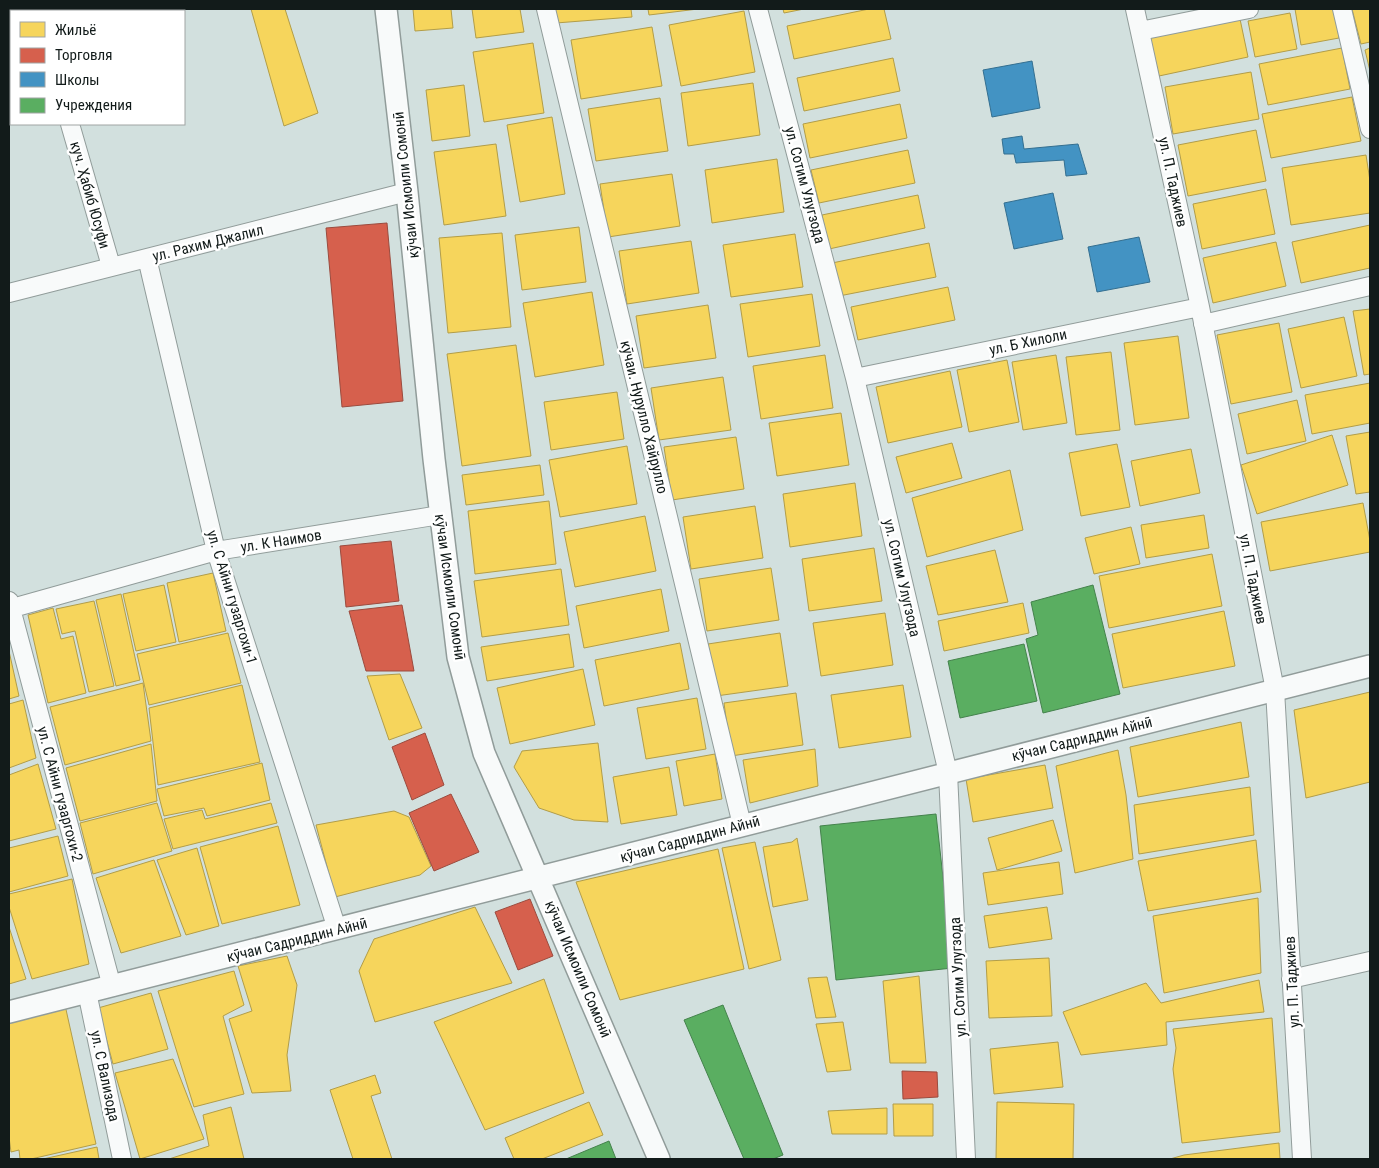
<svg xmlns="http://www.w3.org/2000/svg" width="1379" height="1168" font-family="'Roboto Condensed',sans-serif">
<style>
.homes{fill:#f6d55c;stroke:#b29d48}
.shops{fill:#d6604d;stroke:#9b4b3e}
.schools{fill:#4393c3;stroke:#346f90}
.public{fill:#5aae61;stroke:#44824c}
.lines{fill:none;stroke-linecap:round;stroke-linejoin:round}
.minor-casing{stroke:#919c9a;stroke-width:20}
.tertiary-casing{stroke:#919c9a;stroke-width:24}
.minor{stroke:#f8fafa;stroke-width:18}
.tertiary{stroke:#f8fafa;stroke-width:21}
.labels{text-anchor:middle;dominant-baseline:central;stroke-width:5;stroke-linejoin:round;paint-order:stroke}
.street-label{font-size:15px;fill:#121b1a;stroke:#fff}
</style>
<rect width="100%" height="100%" fill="#d2e0de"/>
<path class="homes" d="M251,9H285L318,113L284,126Z
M413,9H451L453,28L415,31Z
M472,9H520L524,32L476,38Z
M555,9H631L632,17L556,23Z
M648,9H698L649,15Z
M783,9H804L784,13Z
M869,9H884L891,39L794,59L787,26Z
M1295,9H1335L1339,38L1301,45Z
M1352,9H1370V42L1361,44Z
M744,11L755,72L681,86L669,25Z
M1290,13L1297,49L1255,57L1248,21Z
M1240,19L1248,57L1159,76L1150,38Z
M652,27L662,86L581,99L571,40Z
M533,43L544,113L484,122L473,52Z
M1342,48L1350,89L1268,105L1259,64Z
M1370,48V71L1365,50Z
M893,58L900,91L804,111L797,78Z
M1251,72L1259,119L1173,134L1165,87Z
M753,83L760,135L688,146L681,93Z
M464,85L470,136L432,141L426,90Z
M1352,97L1361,141L1271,158L1262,114Z
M660,98L668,151L596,161L588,109Z
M900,104L907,138L810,158L803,124Z
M552,117L565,194L520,202L507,125Z
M1256,130L1266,181L1188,196L1178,145Z
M496,144L506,216L444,225L434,152Z
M908,150L915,183L819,203L811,170Z
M1366,155L1370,181V213L1291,225L1282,168Z
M777,159L784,212L712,223L705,170Z
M672,174L680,226L608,237L600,184Z
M1266,189L1275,234L1202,249L1193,204Z
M918,195L925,228L829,249L822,215Z
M1370,225V268L1301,283L1292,242Z
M579,227L586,282L522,290L515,235Z
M502,233L511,327L448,333L439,238Z
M795,234L803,287L731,297L723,245Z
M691,241L699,293L627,304L619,251Z
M1276,242L1286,286L1213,303L1203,258Z
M929,243L936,277L839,296L832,263Z
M948,287L955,320L858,340L851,307Z
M592,292L604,365L535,377L523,303Z
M812,294L820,346L748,357L740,304Z
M708,305L716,358L644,368L636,316Z
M1370,309V374L1364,375L1353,311Z
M1344,317L1357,376L1301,388L1288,329Z
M1279,323L1292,392L1231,404L1217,335Z
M1178,336L1189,418L1135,425L1124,343Z
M516,345L531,456L462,466L447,354Z
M1111,352L1120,430L1076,435L1066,357Z
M825,355L833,408L761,419L753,366Z
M1056,355L1067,423L1023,430L1012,362Z
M1007,360L1019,422L969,432L957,370Z
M950,371L962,427L888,443L876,387Z
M723,377L731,430L659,440L651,388Z
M1370,383V423L1312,434L1305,395Z
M617,392L624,439L551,450L544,402Z
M1297,400L1306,441L1247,454L1238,414Z
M841,413L849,465L777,476L769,423Z
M1370,432V492L1356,494L1346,436Z
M1332,435L1348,485L1257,514L1241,465Z
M736,437L744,489L672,500L664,447Z
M952,443L962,478L906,493L896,457Z
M1117,444L1130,507L1081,516L1069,453Z
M627,446L637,504L560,517L549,460Z
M1191,449L1200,493L1140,506L1131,461Z
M540,465L544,495L466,505L462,475Z
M1010,470L1023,530L927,557L912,498Z
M855,483L862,536L790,547L783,494Z
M549,501L556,564L475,574L468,511Z
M1363,503L1370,541V552L1270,571L1261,522Z
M755,506L763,558L691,569L683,517Z
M1204,515L1209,548L1146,558L1141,525Z
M645,516L656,571L575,587L564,532Z
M1131,527L1140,564L1094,574L1085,538Z
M874,548L882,601L809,611L802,559Z
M995,550L1008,602L938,615L926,566Z
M1212,554L1222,606L1109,628L1099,576Z
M771,568L779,620L707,631L699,579Z
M561,569L569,625L482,637L474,581Z
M213,573L226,631L179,642L167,583Z
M164,585L176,642L136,651L123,594Z
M661,589L669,631L584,648L576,606Z
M121,594L140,680L116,686L96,600Z
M94,601L114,686L89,692L75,631L62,634L56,609Z
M1023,603L1029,633L944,651L938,621Z
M53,608L61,639L73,636L86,693L48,703L28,615Z
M1224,611L1235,666L1123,688L1112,634Z
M885,613L893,665L821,676L813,623Z
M228,633L241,683L149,705L137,654Z
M780,633L788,686L716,696L708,644Z
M569,634L574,667L487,681L481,647Z
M680,643L689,689L604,706L595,660Z
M9,651L19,696L9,699Z
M583,669L595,725L510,744L497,688Z
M400,674L422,728L389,740L367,676Z
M143,683L151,741L65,765L50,707Z
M242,685L260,762L158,785L149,708Z
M903,685L911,737L839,748L831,695Z
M1370,692V782L1306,798L1294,710Z
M796,693L803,745L731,756L724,703Z
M697,698L706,749L646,759L637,708Z
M23,700L36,758L9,768V704Z
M1241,722L1249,777L1138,797L1130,747Z
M598,743L608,822L574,820L539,808L514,767L522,751Z
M151,744L157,801L80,821L66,768Z
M815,749L818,786L750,803L743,760Z
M1118,750L1126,795L1133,859L1075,873L1056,766Z
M715,754L722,799L684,806L676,761Z
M262,763L270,800L207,816L204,808L164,816L157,789Z
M38,764L56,829L9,841V775Z
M1045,765L1053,808L973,822L966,779Z
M669,767L677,815L621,824L613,777Z
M1250,787L1254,835L1139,854L1134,805Z
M157,803L172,851L93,874L80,823Z
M271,803L277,823L173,849L164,819L202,810L205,819Z
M394,811L409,817L431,866L420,875L335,897L316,825Z
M1053,820L1062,851L997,870L988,838Z
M278,826L300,905L222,924L200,847Z
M58,836L68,876L9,892V848Z
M797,838L808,900L773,907L763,847L792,842Z
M1256,840L1261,892L1148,911L1138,861Z
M755,842L781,960L749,969L722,848Z
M197,848L219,926L186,935L157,860Z
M718,849L744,969L620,1000L576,882Z
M154,860L181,936L121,953L96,878Z
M1059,862L1063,894L988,905L983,873Z
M72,879L89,964L32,979L9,907V894Z
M1258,898L1261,973L1164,993L1153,916Z
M475,907L512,983L375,1022L359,971L374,939Z
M1047,907L1052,939L989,948L984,916Z
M9,927L26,979L9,984Z
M287,956L297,985L287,1055L291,1091L252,1093L229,1019L252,1011L238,966Z
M1049,958L1052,1016L989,1018L986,961Z
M234,971L244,1005L223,1016L244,1094L194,1107L158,991Z
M919,976L926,1063H890L883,981Z
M827,977L836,1017L816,1018L808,978Z
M544,979L584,1093L485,1130L434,1022Z
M1259,980L1264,1012L1166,1022L1167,1045L1081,1055L1063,1012L1146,983L1161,1003Z
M151,993L168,1049L113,1064L98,1008Z
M65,1005L96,1144L31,1159H20L19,1150L11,1152L9,1137V1019Z
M1272,1018L1280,1132L1182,1143L1173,1069L1176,1048L1173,1029Z
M843,1022L851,1070L827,1072L816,1024Z
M1058,1042L1063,1087L994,1094L990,1049Z
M173,1059L204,1139L140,1159L115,1073Z
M375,1075L381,1093L371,1096L392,1159H353L330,1090Z
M589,1102L603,1135L542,1159H514L505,1138Z
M997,1102L1074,1104L1073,1159H996Z
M893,1104H933V1136H894Z
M231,1107L244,1159H169L209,1146L203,1115Z
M887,1108V1134H832L828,1111Z
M1279,1143L1280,1159H1170L1184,1155Z
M97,1147L99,1159H43Z"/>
<path class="shops" d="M387,223L403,401L342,407L326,228Z
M391,541L399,601L346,607L340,546Z
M402,605L414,671H366L349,611Z
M425,733L444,785L412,800L392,747Z
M451,794L479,852L434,871L409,813Z
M530,899L553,956L518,970L495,912Z
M902,1071L937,1072L938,1097L903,1099Z"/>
<path class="schools" d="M1032,61L1040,108L992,117L983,70Z
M1022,136L1024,149L1078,144L1087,174L1066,176L1064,160L1016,163L1014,154H1004L1002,139Z
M1053,193L1063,239L1014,249L1004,203Z
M1139,237L1150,282L1097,292L1088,247Z"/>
<path class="public" d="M1093,585L1120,694L1043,713L1026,639L1038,635L1031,602Z
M1024,644L1037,701L960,718L948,661Z
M936,814L953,968L836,980L820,826Z
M723,1005L783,1155L773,1159H744L684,1020Z
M609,1141L616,1159H566Z"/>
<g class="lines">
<defs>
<path id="minor" d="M37,9L38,11
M546,9L742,825
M758,9L855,378L948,773L966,1159
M1135,9L1200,307L1275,690L1302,1159
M1342,9L1370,129
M1140,31L1249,9
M70,124L111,266
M147,258L216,551L337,929
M9,293L407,192
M1203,324L1370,286
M855,378L1200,307
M9,601L112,987
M9,609L216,551L440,515
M1291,979L1370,961
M87,992L122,1159"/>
<path id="tertiary" d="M386,9L407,192L434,459L458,657L484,753L659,1159
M9,1012C463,898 916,780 1370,666"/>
</defs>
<use href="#minor" class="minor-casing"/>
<use href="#tertiary" class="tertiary-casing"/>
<use href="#minor" class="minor"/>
<use href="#tertiary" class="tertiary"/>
</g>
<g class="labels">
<g class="street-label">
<text transform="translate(1173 182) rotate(78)">ул. П. Таджиев</text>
<text transform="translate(406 185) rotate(-96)">кӯчаи Исмоили Сомонӣ</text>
<text transform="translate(805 185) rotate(75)">ул. Сотим Улугзода</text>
<text transform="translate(90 195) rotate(74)">куч. Ҳабиб Юсуфи</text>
<text transform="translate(208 243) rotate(-14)">ул. Рахим Джалил</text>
<text transform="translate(1028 342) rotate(-12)">ул. Б Хилоли</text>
<text transform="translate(644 417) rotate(76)">кӯчаи. Нурулло Хайрулло</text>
<text transform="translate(281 541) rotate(-9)">ул. К Наимов</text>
<text transform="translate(902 578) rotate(77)">ул. Сотим Улугзода</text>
<text transform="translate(1253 579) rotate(79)">ул. П. Таджиев</text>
<text transform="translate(450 587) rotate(82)">кӯчаи Исмоили Сомонӣ</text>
<text transform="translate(232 597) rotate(73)">ул. С Айни гузаргохи-1</text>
<text transform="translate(1082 739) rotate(-14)">кӯчаи Садриддин Айнӣ</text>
<text transform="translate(60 794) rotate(75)">ул. С Айни гузаргохи-2</text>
<text transform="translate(690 839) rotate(-15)">кӯчаи Садриддин Айнӣ</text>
<text transform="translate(297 940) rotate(-14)">кӯчаи Садриддин Айнӣ</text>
<text transform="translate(578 969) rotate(67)">кӯчаи Исмоили Сомонӣ</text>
<text transform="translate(958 977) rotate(-93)">ул. Сотим Улугзода</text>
<text transform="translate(1292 982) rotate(-93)">ул. П. Таджиев</text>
<text transform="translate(105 1076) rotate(78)">ул. С Вализода</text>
</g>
</g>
<rect width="1379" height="1168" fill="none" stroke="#121b1a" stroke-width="20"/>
<rect x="10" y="10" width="175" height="115" fill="#ffffff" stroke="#a0a4a3"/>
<rect x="20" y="22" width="25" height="15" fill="#f6d55c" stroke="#a0a4a3"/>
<text x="55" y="35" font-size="15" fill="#121b1a">Жильё</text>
<rect x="20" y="48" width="25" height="15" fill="#d6604d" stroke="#a0a4a3"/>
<text x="55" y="60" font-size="15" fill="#121b1a">Торговля</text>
<rect x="20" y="72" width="25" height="15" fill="#4393c3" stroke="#a0a4a3"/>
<text x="55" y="85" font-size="15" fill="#121b1a">Школы</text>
<rect x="20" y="98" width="25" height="15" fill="#5aae61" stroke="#a0a4a3"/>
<text x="55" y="110" font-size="15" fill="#121b1a">Учреждения</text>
</svg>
